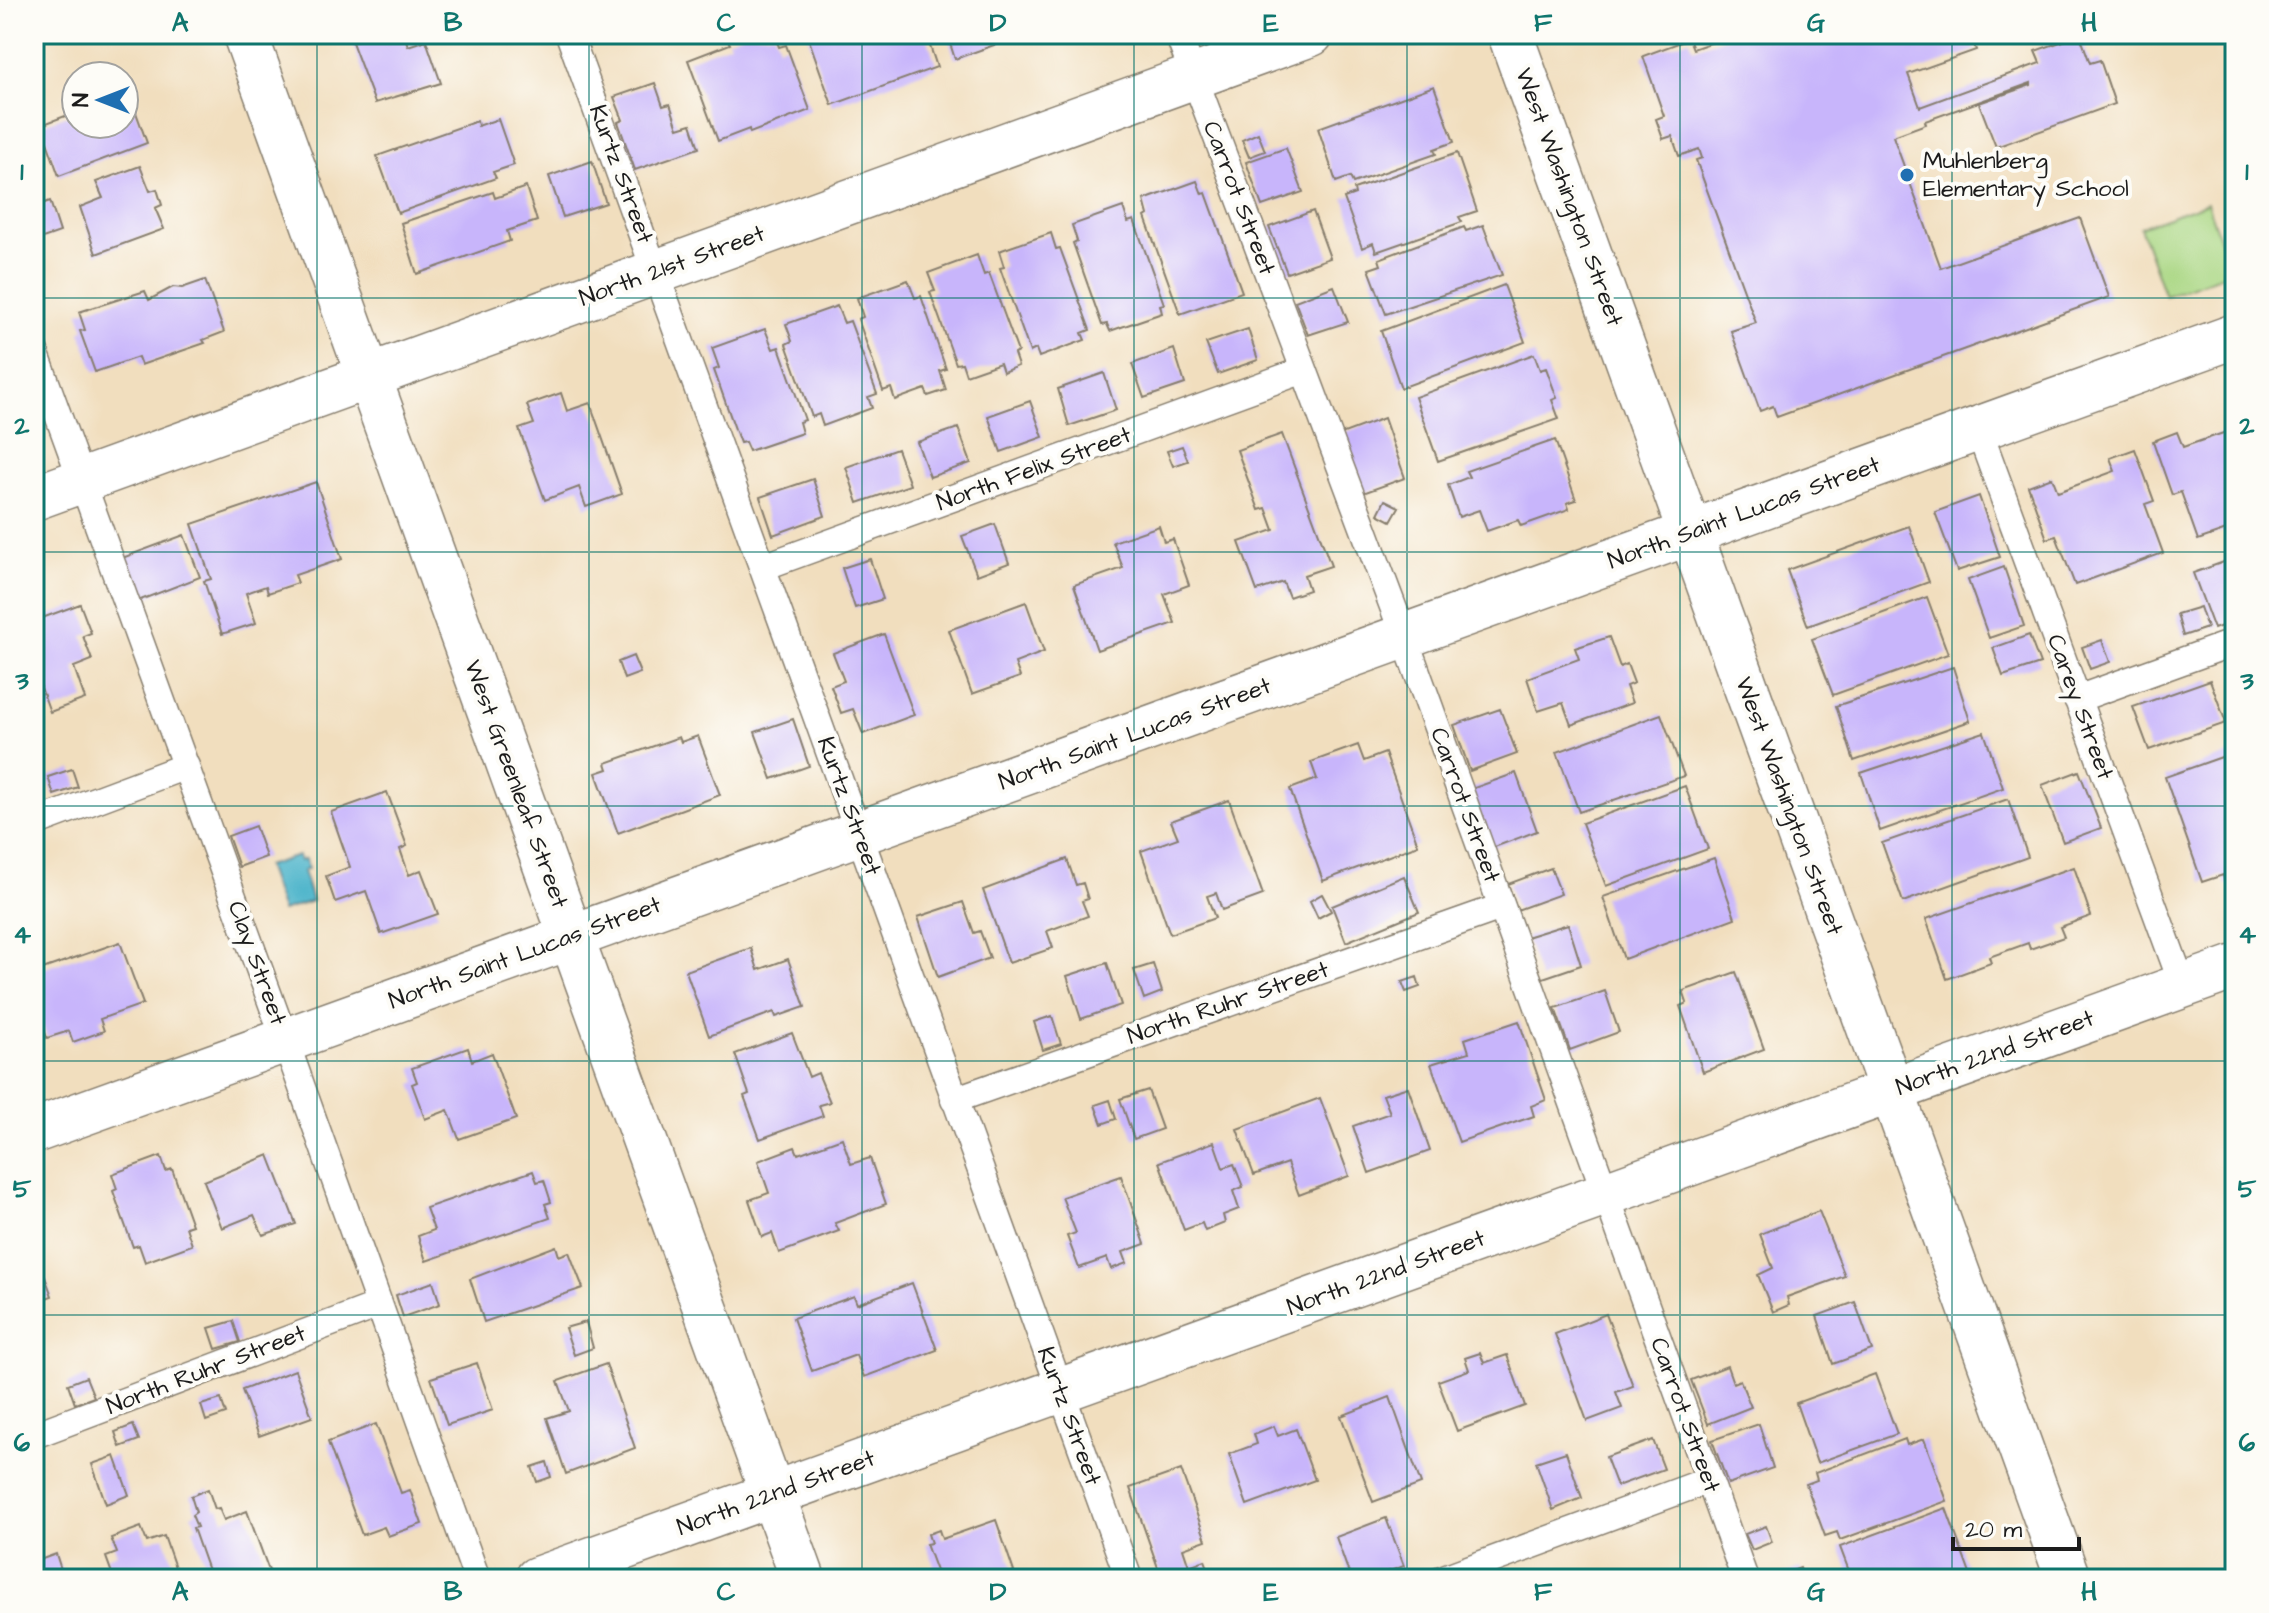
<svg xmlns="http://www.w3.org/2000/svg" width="2269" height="1613" font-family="'Architects Daughter',sans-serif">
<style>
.green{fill:#aad784;stroke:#637a50;stroke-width:2}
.water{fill:#4cb4ca;stroke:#346873;stroke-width:2}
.building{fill:#c8b5fb}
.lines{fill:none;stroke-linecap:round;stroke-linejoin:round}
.service-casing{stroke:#867d6d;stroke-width:29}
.minor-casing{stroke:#867d6d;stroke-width:47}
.service{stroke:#fff;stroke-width:26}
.minor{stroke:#fff;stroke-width:44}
.grid{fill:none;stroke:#0f766e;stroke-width:2;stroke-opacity:0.55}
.poi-dot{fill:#1f6fb2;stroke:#fdfcf7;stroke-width:3}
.labels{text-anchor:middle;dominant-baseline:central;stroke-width:8;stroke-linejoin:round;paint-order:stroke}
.poi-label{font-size:24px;fill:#1c1c1c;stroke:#fdfcf7;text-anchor:start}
.street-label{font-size:24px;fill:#1c1c1c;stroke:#fdfcf7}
.neatline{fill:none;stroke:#0f766e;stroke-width:3}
.grid-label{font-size:26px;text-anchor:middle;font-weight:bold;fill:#0f766e}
</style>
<rect width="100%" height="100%" fill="#fdfcf7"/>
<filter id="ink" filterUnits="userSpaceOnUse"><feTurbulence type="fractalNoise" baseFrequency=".0125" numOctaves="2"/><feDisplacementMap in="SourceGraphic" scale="16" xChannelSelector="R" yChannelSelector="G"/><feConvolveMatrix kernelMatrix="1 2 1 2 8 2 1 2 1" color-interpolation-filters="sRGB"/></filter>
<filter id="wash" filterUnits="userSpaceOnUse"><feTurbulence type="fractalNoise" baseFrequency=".006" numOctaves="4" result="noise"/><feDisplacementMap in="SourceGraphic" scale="32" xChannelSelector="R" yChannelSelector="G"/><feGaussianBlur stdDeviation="1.8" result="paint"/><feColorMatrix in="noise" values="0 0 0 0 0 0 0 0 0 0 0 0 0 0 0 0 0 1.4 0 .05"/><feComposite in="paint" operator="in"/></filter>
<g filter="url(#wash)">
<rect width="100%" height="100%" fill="#f1debe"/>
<path class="green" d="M2207,203L2231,272L2165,296L2140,227Z"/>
<path class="water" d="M298,856L300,861L305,859L308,869L303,871L312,901L282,911L266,866Z"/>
<g id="blocks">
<path class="building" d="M374,34H404L408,46L426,40L441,83L375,103L352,42Z
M743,34H774L779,47L786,45L810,110L750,133L749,129L718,141L688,60L730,44L728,40Z
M817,34H926L937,67L832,105L808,37Z
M947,34H1025L955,59Z
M1735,34H1970L1976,50L1908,74L1920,107L2040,63L2035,51L2080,35L2090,63L2100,60L2115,104L1996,147L1979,103L2031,85V83L1925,121L1926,124L1893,136L1941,268L2080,218L2109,297L1777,417L1773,406L1760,411L1731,331L1756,323L1696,160L1702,158L1699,149L1679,156L1672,136L1663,139L1656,119L1664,116L1643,56L1689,39L1693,49Z
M655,83L663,106L670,104L678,128L691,124L699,148L635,170L618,122L623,120L614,97Z
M1434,86L1454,142L1434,149L1436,154L1353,183L1350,177L1336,182L1318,128Z
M129,93L147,143L59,176L41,125L76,112V124H124V94Z
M498,119L514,165L493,172L496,178L398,213L377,156L477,121L478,126Z
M1258,133L1265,151L1249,157L1242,140Z
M1286,148L1303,192L1262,206L1246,162Z
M1457,153L1477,211L1459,217L1462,222L1376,252L1373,243L1362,248L1344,198L1355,194L1354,189Z
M592,161L606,203L563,217L549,176Z
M140,166L150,191L157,189L162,205L155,208L164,229L96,254L80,207L103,198L96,182Z
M1197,181L1202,194L1206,193L1242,292L1180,314L1145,217L1148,215L1144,200Z
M526,187L537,221L507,231L510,241L417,274L401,223L493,192L495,198Z
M50,201L60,232L34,241V207Z
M1123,207L1128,222L1134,220L1164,304L1160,305L1162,313L1110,331L1107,324L1102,325L1073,243L1077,241L1072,225Z
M1313,211L1330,258L1287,273L1269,227Z
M1483,225L1502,275L1386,314L1369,269L1381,265L1379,259L1464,227L1466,231Z
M1051,233L1056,249L1060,248L1090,330L1082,333L1085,340L1039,357L1036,349L1030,352L1000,268L1004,267L999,251Z
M977,255L984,275L989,273L1018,352L1014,354L1018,366L1003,372L1000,363L966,375L962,363L956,364L930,292L935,291L928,273Z
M205,280L224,332L203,340L205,343L141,365L138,357L95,372L80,331L85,330L79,312L145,291L149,300L173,287L182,288Z
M908,280L915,298L921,296L946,369L940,371L946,390L928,396L925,389L895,400L891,388L883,391L858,319L863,317L857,298Z
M1504,285L1525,342L1401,388L1381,331Z
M1334,286L1348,322L1308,335L1295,301Z
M837,306L844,323L850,321L877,394L868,397L872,408L823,426L819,414L812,417L786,344L792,341L786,324Z
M765,329L773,349L779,347L805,420L799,422L802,433L749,451L745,442L740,443L714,370L719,368L712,348Z
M1248,329L1258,360L1218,374L1206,343Z
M1174,349L1185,384L1144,398L1132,364Z
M1534,354L1540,370L1546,368L1557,398L1552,400L1559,419L1438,461L1415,397Z
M1104,373L1116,410L1069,426L1058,389Z
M561,393L567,411L590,403L622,494L586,507L579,487L545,500L519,429L534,424L527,405Z
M1030,401L1043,437L1001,452L988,416Z
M1384,418L1405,478L1363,493L1341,434Z
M958,428L971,463L930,477L917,442Z
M2235,429V527L2198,540L2181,492L2172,495L2153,441L2177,432L2183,447Z
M1282,434L1331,566L1304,575L1309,590L1289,597L1283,582L1257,591L1239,542L1274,530L1266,508L1259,510L1237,450Z
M1555,440L1576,500L1567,503L1569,509L1521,526L1518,520L1487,531L1479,510L1459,517L1448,485L1469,477L1466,471Z
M1182,446L1188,461L1173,466L1167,451Z
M897,449L910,485L858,503L846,467Z
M2135,449L2154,501L2145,504L2163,553L2075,585L2056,536L2047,539L2028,486L2052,477L2058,492L2115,471L2110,458Z
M813,479L825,516L773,535L760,497Z
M316,482L342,559L295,575L298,583L268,593L266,586L246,593L256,623L222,634L204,581L211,579L192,524Z
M1979,496L2000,557L1957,571L1935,512Z
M1385,500L1399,507L1391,521L1378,514Z
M995,524L1009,563L977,575L962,536Z
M1159,526L1164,542L1173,539L1189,585L1164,594L1175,623L1097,650L1074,585L1123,568L1113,542Z
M1909,526L1929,582L1808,626L1787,570Z
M184,535L200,577L138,601L122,558Z
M2235,558V621L2214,629L2193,573Z
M870,559L883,599L855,608L842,568Z
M2004,567L2024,626L1989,638L1968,580Z
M1927,597L1948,654L1833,695L1812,639Z
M1026,602L1044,652L1015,663L1020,677L972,694L949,630Z
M80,604L91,633L83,636L92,660L74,667L85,699L50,712L39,682L34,684V621Z
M2200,607L2207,628L2183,636L2177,614Z
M884,634L914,715L863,734L853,709L841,713L831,686L844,681L833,653Z
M2029,635L2040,664L2003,676L1993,648Z
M1609,637L1620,667L1627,664L1634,683L1626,686L1632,703L1571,725L1563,703L1538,711L1527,678L1579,659L1575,648Z
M2102,640L2110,662L2090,669L2082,647Z
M633,656L640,673L624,679L618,662Z
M1953,667L1970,721L1854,761L1836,706Z
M2210,680L2226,723L2149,750L2133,707Z
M1500,709L1517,754L1470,771L1454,725Z
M1661,714L1684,776L1579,812L1557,752Z
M793,719L809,766L772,779L755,732Z
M1984,732L2003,788L1880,831L1861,773Z
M698,736L720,795L618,833L596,773L608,769L606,763L679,737L681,742Z
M1358,745L1364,761L1385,753L1418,845L1323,881L1290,789L1317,779L1311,762Z
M2233,753L2235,882L2226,885L2223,875L2202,882L2165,777Z
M72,769L78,787L54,795L48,777Z
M2079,771L2101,828L2063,842L2042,785Z
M1516,773L1537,831L1492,848L1471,789Z
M1685,786L1708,849L1606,886L1582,823Z
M387,792L407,846L400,849L409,875L421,870L438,914L381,934L366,891L335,902L326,876L350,867L331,812Z
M2008,799L2028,857L1903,902L1882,843Z
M1229,800L1263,895L1222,910L1216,893L1207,896L1215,918L1170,934L1141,851L1178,838L1171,821Z
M255,826L266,857L239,867L228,836Z
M1714,858L1735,918L1624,959L1603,897Z
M1067,859L1076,885L1083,883L1088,899L1082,901L1088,916L1047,931L1053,948L1009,963L983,890Z
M2074,867L2091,916L2060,927L2064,937L2030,949L2028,943L1989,957L1991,963L1947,979L1926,919Z
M1551,868L1561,894L1517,910L1508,884Z
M1404,876L1419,912L1346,942L1332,906Z
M1322,894L1331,911L1318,918L1310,901Z
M963,902L974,933L980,931L990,958L938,977L918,917Z
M1568,924L1581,965L1540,979L1526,937Z
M120,942L143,1004L100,1019L104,1031L73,1042L69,1031L47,1038L34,1001V972Z
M751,948L758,970L788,959L805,1007L776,1017L774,1012L709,1036L686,971Z
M1107,963L1121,1005L1081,1019L1067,976Z
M1153,964L1162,992L1144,999L1134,970Z
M1736,972L1764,1049L1703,1072L1680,1006L1687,1003L1683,991Z
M1417,977L1420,987L1406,992L1402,982Z
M1605,991L1619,1032L1570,1050L1555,1008Z
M1052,1016L1061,1044L1043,1050L1034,1022Z
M1519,1021L1546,1100L1531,1106L1534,1116L1459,1142L1431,1064L1469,1052L1465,1039Z
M792,1033L809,1077L818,1073L830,1102L819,1105L823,1116L760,1139L744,1096L749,1094L735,1054Z
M468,1048L472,1061L492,1053L516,1119L459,1139L448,1110L425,1119L412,1084L417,1082L412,1068Z
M1408,1087L1430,1151L1369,1173L1353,1126L1390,1113L1383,1095Z
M1148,1090L1162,1129L1134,1139L1120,1099Z
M1320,1098L1349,1176L1299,1195L1287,1163L1254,1175L1237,1129Z
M1110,1100L1116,1119L1102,1124L1095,1105Z
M842,1138L851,1164L870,1158L886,1204L835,1223L839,1231L779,1253L772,1233L762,1237L749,1200L769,1193L758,1161L795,1147L798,1154Z
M1214,1142L1223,1168L1234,1164L1243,1187L1233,1191L1239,1209L1223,1215L1225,1223L1205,1231L1202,1223L1184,1230L1159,1162Z
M269,1155L296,1224L263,1235L254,1215L222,1228L204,1181Z
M161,1156L166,1171L172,1169L192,1225L186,1227L192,1245L145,1262L139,1245L133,1247L113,1191L117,1189L112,1174Z
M533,1171L537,1182L544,1180L551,1202L545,1204L550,1218L426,1261L418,1236L434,1230L426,1208Z
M1121,1176L1145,1244L1123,1252L1127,1263L1111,1269L1107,1258L1079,1268L1067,1236L1076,1233L1062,1197Z
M1819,1211L1845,1276L1787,1297L1789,1305L1773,1312L1758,1275L1773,1268L1760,1234Z
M556,1246L559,1256L569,1252L583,1288L484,1322L470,1279Z
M34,1247L52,1296L34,1302Z
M433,1282L440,1304L403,1317L396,1295Z
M912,1283L937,1350L864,1377L856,1355L812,1371L793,1318L854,1296L857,1304Z
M1855,1302L1872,1350L1833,1364L1817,1316Z
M1606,1314L1633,1386L1616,1392L1622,1408L1587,1421L1555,1334Z
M233,1321L240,1342L216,1349L209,1328Z
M586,1322L593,1348L574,1355L565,1328Z
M1480,1353L1484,1363L1507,1355L1525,1406L1457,1431L1438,1381L1469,1370L1465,1358Z
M477,1363L493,1410L447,1425L431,1378Z
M606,1364L635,1448L566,1474L547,1418L569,1411L558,1381Z
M1727,1366L1733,1383L1740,1380L1751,1407L1708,1424L1691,1380Z
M295,1370L312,1417L259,1436L242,1390Z
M1875,1374L1897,1434L1817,1463L1796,1403Z
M86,1377L94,1397L75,1404L68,1384Z
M1390,1397L1421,1484L1373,1502L1341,1416Z
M221,1399L226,1414L206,1421L201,1405Z
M376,1424L401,1493L410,1490L422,1524L388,1536L384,1527L362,1535L328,1442Z
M1759,1424L1773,1468L1728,1484L1712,1440Z
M133,1425L139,1440L120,1447L115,1432Z
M1274,1426L1278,1436L1296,1429L1315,1480L1247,1505L1229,1454L1257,1444L1254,1434Z
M1905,1439L1907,1445L1924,1439L1947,1501L1840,1540L1837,1532L1825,1536L1806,1484L1817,1480L1815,1473Z
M1653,1440L1664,1469L1617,1486L1606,1457Z
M1566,1452L1582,1498L1553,1510L1536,1462Z
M115,1456L129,1495L106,1504L92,1464Z
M547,1462L551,1477L537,1482L532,1467Z
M1181,1470L1206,1540L1183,1548L1189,1566L1205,1560L1212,1579H1162L1130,1488Z
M208,1489L215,1509L219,1508L224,1520L247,1511L272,1579H211L193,1528L197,1527L192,1515L196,1512L191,1496Z
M1946,1508L1970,1574L1957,1579H1852L1840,1547Z
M1386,1518L1404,1566L1368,1579H1351L1336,1537Z
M996,1520L1014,1572L994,1579H939L926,1544L931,1543L928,1534L939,1530L942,1539Z
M1766,1526L1772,1542L1752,1550L1745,1534Z
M141,1527L147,1542L164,1536L179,1579H114L106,1557L117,1553L111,1538Z
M56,1554L64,1579H34V1562Z
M1800,1568L1804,1579H1770Z"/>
</g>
</g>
<g filter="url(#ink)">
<use href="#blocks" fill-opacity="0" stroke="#867d6d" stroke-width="2"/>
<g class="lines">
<defs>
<path id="service" d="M569,34L1129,1579
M1178,34L1404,636L1745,1579
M34,349L285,1040L477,1579
M1978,428L2183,986
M763,567L1304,370
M2077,699L2235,642
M34,823L186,766
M954,1100L1501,907
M34,1435L379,1305
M1441,1579L1709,1480"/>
<path id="minor" d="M245,34L803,1579
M1510,34L2068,1579
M34,498L1311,34
M34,1131L2235,336
M537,1579L2235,967"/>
</defs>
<use href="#service" class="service-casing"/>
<use href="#minor" class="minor-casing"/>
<use href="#service" class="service"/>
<use href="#minor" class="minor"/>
</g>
</g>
<path class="grid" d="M317,34V1579M589,34V1579M862,34V1579M1134,34V1579M1407,34V1579M1680,34V1579M1952,34V1579M34,298H2235M34,552H2235M34,806H2235M34,1061H2235M34,1315H2235"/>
<circle class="poi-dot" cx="1907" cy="175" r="8"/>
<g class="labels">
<g class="poi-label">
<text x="1923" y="161">Muhlenberg<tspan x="1923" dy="28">Elementary School</tspan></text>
</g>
<g class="street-label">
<text transform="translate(621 174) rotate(70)">Kurtz Street</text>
<text transform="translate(1569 197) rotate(70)">West Washington Street</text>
<text transform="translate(1239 198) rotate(69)">Carrot Street</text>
<text transform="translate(672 266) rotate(-20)">North 21st Street</text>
<text transform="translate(1034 469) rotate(-20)">North Felix Street</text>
<text transform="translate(1744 513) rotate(-20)">North Saint Lucas Street</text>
<text transform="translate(2080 707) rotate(70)">Carey Street</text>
<text transform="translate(1135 734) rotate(-20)">North Saint Lucas Street</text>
<text transform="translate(516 784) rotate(70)">West Greenleaf Street</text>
<text transform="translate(1465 805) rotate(70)">Carrot Street</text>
<text transform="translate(849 806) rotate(70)">Kurtz Street</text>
<text transform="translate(1789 806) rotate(70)">West Washington Street</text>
<text transform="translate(525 953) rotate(-20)">North Saint Lucas Street</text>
<text transform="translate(257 963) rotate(70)">Clay Street</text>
<text transform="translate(1228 1003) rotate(-19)">North Ruhr Street</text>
<text transform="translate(1995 1053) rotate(-20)">North 22nd Street</text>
<text transform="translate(1386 1273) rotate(-20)">North 22nd Street</text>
<text transform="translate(206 1370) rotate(-21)">North Ruhr Street</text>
<text transform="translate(1685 1415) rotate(70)">Carrot Street</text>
<text transform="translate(1069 1416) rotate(70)">Kurtz Street</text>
<text transform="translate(776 1493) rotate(-20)">North 22nd Street</text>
</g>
</g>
<rect width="2269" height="1613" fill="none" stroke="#fdfcf7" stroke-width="88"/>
<g transform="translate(100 100) rotate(270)"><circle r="38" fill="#fdfcf7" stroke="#a3a29f" stroke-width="2"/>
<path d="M0-6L14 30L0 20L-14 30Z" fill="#1f6fb2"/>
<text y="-12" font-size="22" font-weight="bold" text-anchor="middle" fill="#1c1c1c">N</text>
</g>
<path d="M1953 1537v12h126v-12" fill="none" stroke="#1c1c1c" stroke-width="4"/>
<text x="1965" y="1537" font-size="24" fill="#1c1c1c" stroke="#fdfcf7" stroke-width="6" paint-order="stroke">20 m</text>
<rect x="44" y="44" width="2181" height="1525" class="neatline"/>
<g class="grid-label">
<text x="180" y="31">A</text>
<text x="453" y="31">B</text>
<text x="726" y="31">C</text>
<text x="998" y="31">D</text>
<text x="1271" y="31">E</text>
<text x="1543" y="31">F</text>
<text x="1816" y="31">G</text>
<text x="2089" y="31">H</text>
<text x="22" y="180">1</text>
<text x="2247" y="180">1</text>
<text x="22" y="434">2</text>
<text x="2247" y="434">2</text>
<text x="22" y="689">3</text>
<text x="2247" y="689">3</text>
<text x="22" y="943">4</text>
<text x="2247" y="943">4</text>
<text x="22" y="1197">5</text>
<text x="2247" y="1197">5</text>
<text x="22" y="1451">6</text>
<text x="2247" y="1451">6</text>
<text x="180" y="1600">A</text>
<text x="453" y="1600">B</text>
<text x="726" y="1600">C</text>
<text x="998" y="1600">D</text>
<text x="1271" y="1600">E</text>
<text x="1543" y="1600">F</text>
<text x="1816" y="1600">G</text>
<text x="2089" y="1600">H</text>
</g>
</svg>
